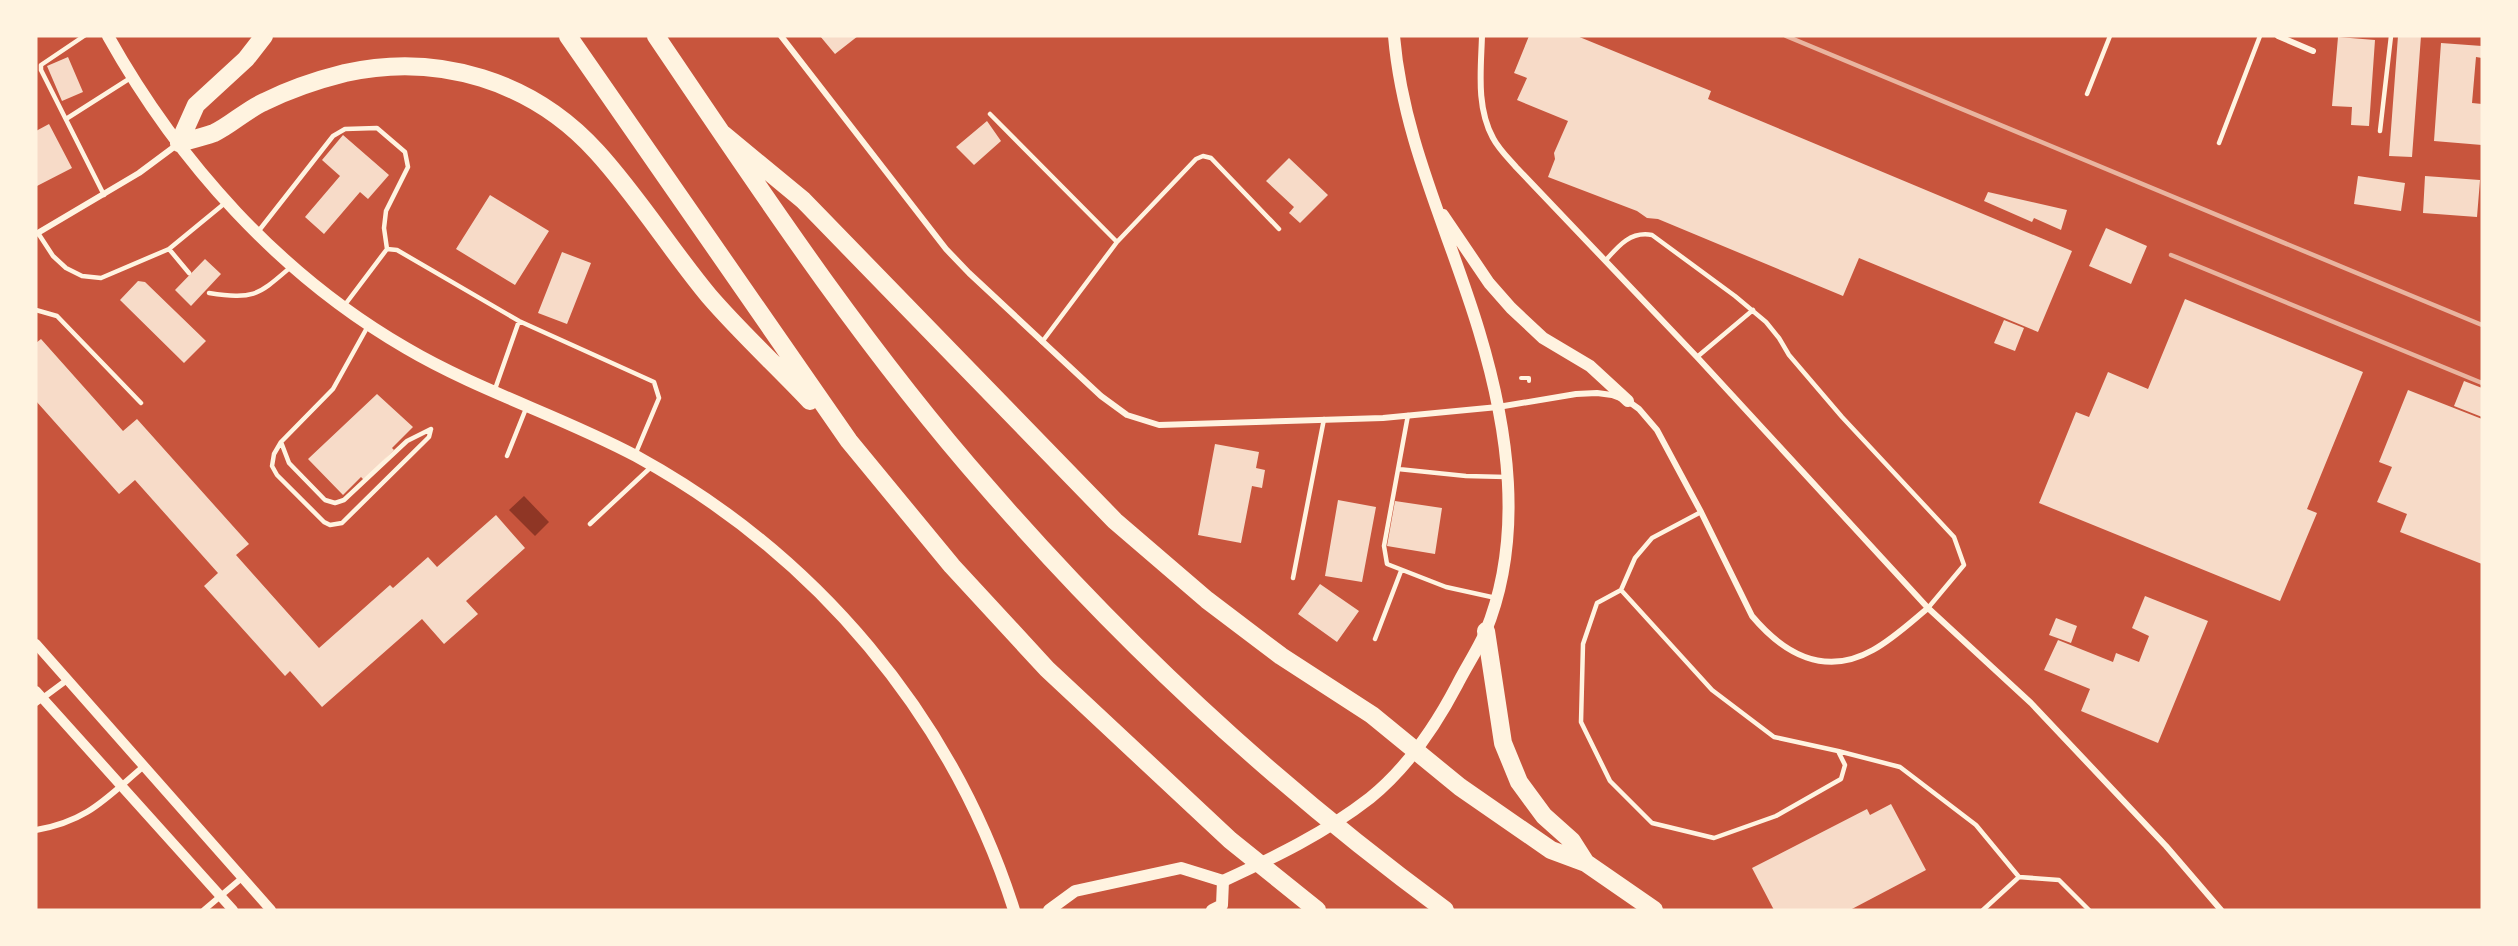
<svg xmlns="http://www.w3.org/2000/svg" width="2518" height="946" font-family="'IBM Plex Serif',serif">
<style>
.water{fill:#8f3625}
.building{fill:#f7dbc8}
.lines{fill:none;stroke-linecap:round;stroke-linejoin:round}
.path{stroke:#fff3e0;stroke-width:4}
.service{stroke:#fff3e0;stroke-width:4.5}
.minor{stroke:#fff3e0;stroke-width:6}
.tertiary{stroke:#fff3e0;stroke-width:10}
.secondary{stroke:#fff3e0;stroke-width:12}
.motorway{stroke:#fff3e0;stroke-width:18}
.rail{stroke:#e9b49f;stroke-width:4.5}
</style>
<rect width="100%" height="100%" fill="#c8553d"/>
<path class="water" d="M524,496L549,522L535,536L509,510Z"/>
<path class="building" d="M820,36H858L835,54Z
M1529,36H1577L1711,91L1708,99L2072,251L2038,332L1859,258L1843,296L1658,219L1647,218L1637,211L1548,177L1555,159L1554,153L1568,121L1517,100L1527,78L1514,73Z
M2398,36H2421L2412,157L2389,156Z
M2338,37L2375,40L2369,126L2351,125L2352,107L2332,106Z
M2441,43L2482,46V58L2476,57L2472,103L2482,104V145L2434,141Z
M68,57L83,92L62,101L47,66Z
M987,121L1001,141L974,165L956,147Z
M49,124L72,168L37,186L36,131Z
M343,135L389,175L368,199L360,192L324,234L305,217L340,176L322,160Z
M1289,158L1328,195L1300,223L1289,213L1294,207L1266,181Z
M2358,176L2405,183L2401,211L2354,204Z
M2425,176L2480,180L2477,217L2423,213Z
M1988,192L2067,210L2061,230L2034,218L2032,222L1984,201Z
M490,195L549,231L515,285L456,249Z
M2106,228L2147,246L2131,284L2089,266Z
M562,252L591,263L567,324L538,313Z
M205,259L221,274L191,306L175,290Z
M138,281L145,282L206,341L184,363L120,300Z
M2185,299L2363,372L2307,509L2317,513L2280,601L2039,503L2076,412L2089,417L2108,372L2148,389Z
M2004,320L2024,328L2015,351L1994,343Z
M41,339L123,431L137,419L249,544L236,555L319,648L390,585L393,588L428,557L437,567L496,515L525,548L466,601L478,614L444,644L422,619L322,707L290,671L285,676L204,586L218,573L135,480L119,494L36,401V343Z
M2464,381L2482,388V417L2454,406Z
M2408,390L2482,419V564L2400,532L2407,514L2377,502L2392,467L2379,462Z
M377,394L413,427L392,448L394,450L364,480L361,477L343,495L308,459Z
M1215,444L1259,452L1256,468L1265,470L1262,488L1252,486L1241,543L1198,535Z
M1338,500L1376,507L1362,582L1325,576Z
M1395,501L1442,508L1435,554L1387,546Z
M1320,584L1359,611L1337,642L1298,614Z
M2145,596L2208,621L2158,743L2081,711L2090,689L2044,670L2058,640L2113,662L2116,653L2139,662L2149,636L2132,628Z
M2056,618L2077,626L2071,643L2049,635Z
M1891,804L1926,870L1850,910H1774L1752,868L1867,809L1870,815Z"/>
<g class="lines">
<path class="path" d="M1521,378H1529V381"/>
<path class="service" d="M84,36L41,65V70L104,195
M2087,94L2110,36
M990,114L1117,242L1042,342
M66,119L132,77
M2380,131L2391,36
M2219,143L2260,36
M38,233L53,256L66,268L82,276L101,278L169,249L225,203
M257,233L333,136L345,129L377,128L405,152L408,167L386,211L384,228L387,249
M1117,242L1196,159L1203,156L1211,158L1279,229
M169,249L189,273
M1606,260C1619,245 1631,231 1652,235L1735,296L1766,322L1779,338L1789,355L1842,417L1954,537L1964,565L1928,608
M209,293C255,300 258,295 292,266
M344,306L387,249L397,250L519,321L654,382L659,398L635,455
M36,310L57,316L141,403
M368,326L333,389L281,442L274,454L272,466L277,475L324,522L330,525L342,523L429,437L431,429
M1697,357L1753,310
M494,392L519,321
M1408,415L1384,546L1387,564L1446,587L1496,598
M281,442L289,463L325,500L335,503L344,500L407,441L431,429
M507,456L527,406
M1398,469L1466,476L1506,477
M590,524L650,468
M1293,578L1324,419
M1621,590L1712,690L1774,737L1838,751L1845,765L1841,779L1776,816L1714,838L1652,823L1610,781L1581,722L1583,644L1597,603L1621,590L1635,558L1652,538L1701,512
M1375,639L1401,571
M1838,751L1900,767L1976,825L2019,877L1983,910
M2019,877L2059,880L2089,910"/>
<path class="minor" d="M781,36L946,249L969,273L1101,396L1127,415L1159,425L1383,418L1498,407L1576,394L1597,393L1612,395L1628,401L1639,409L1657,430L1701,512L1752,616C1784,654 1825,677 1873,650C1893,639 1911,622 1928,608
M1482,36C1481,69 1476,107 1493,138C1498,148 1508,158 1516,167L1697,357L1928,608L2031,703L2166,846L2221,910
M2278,36L2313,51
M36,234L139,173L178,144
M36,703L67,680
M36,830C88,821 106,798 144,766
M204,910L243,877"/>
<path class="tertiary" d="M36,644L271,910
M36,691L233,910"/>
<path class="secondary" d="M108,36C179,163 280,275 406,348C479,391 561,416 636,456C815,554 952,715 1014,910
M1443,215L1489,283L1511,308L1543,338L1590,366L1628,401
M1049,910L1075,891L1181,868L1223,881C1275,857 1325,833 1370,798C1407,768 1435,727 1457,685C1466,667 1477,651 1485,633C1525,537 1508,427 1479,331C1449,231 1403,141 1394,36
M1212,910L1222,905L1223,881"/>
<path class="motorway" d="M568,36L849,441L952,566L1047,669L1230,840L1317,910
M656,36C760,190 864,347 987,487C1125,646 1275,785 1445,910
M723,134L803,200L1115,521L1207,600L1281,656L1372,715L1460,787L1551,850L1586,863L1654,910
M179,143C190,140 203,137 214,133C231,125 246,110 264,102C290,89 317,80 345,73C438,52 533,81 597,152C638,197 670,249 709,296C740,332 777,366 810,401
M179,143L196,105L246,59L264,36
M1486,631L1503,743L1519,782L1544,816L1572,841L1586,863"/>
<path class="rail" d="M1786,36L2482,325
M2171,255L2482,383"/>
</g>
<rect width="2518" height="946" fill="none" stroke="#fff3e0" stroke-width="75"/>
</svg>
